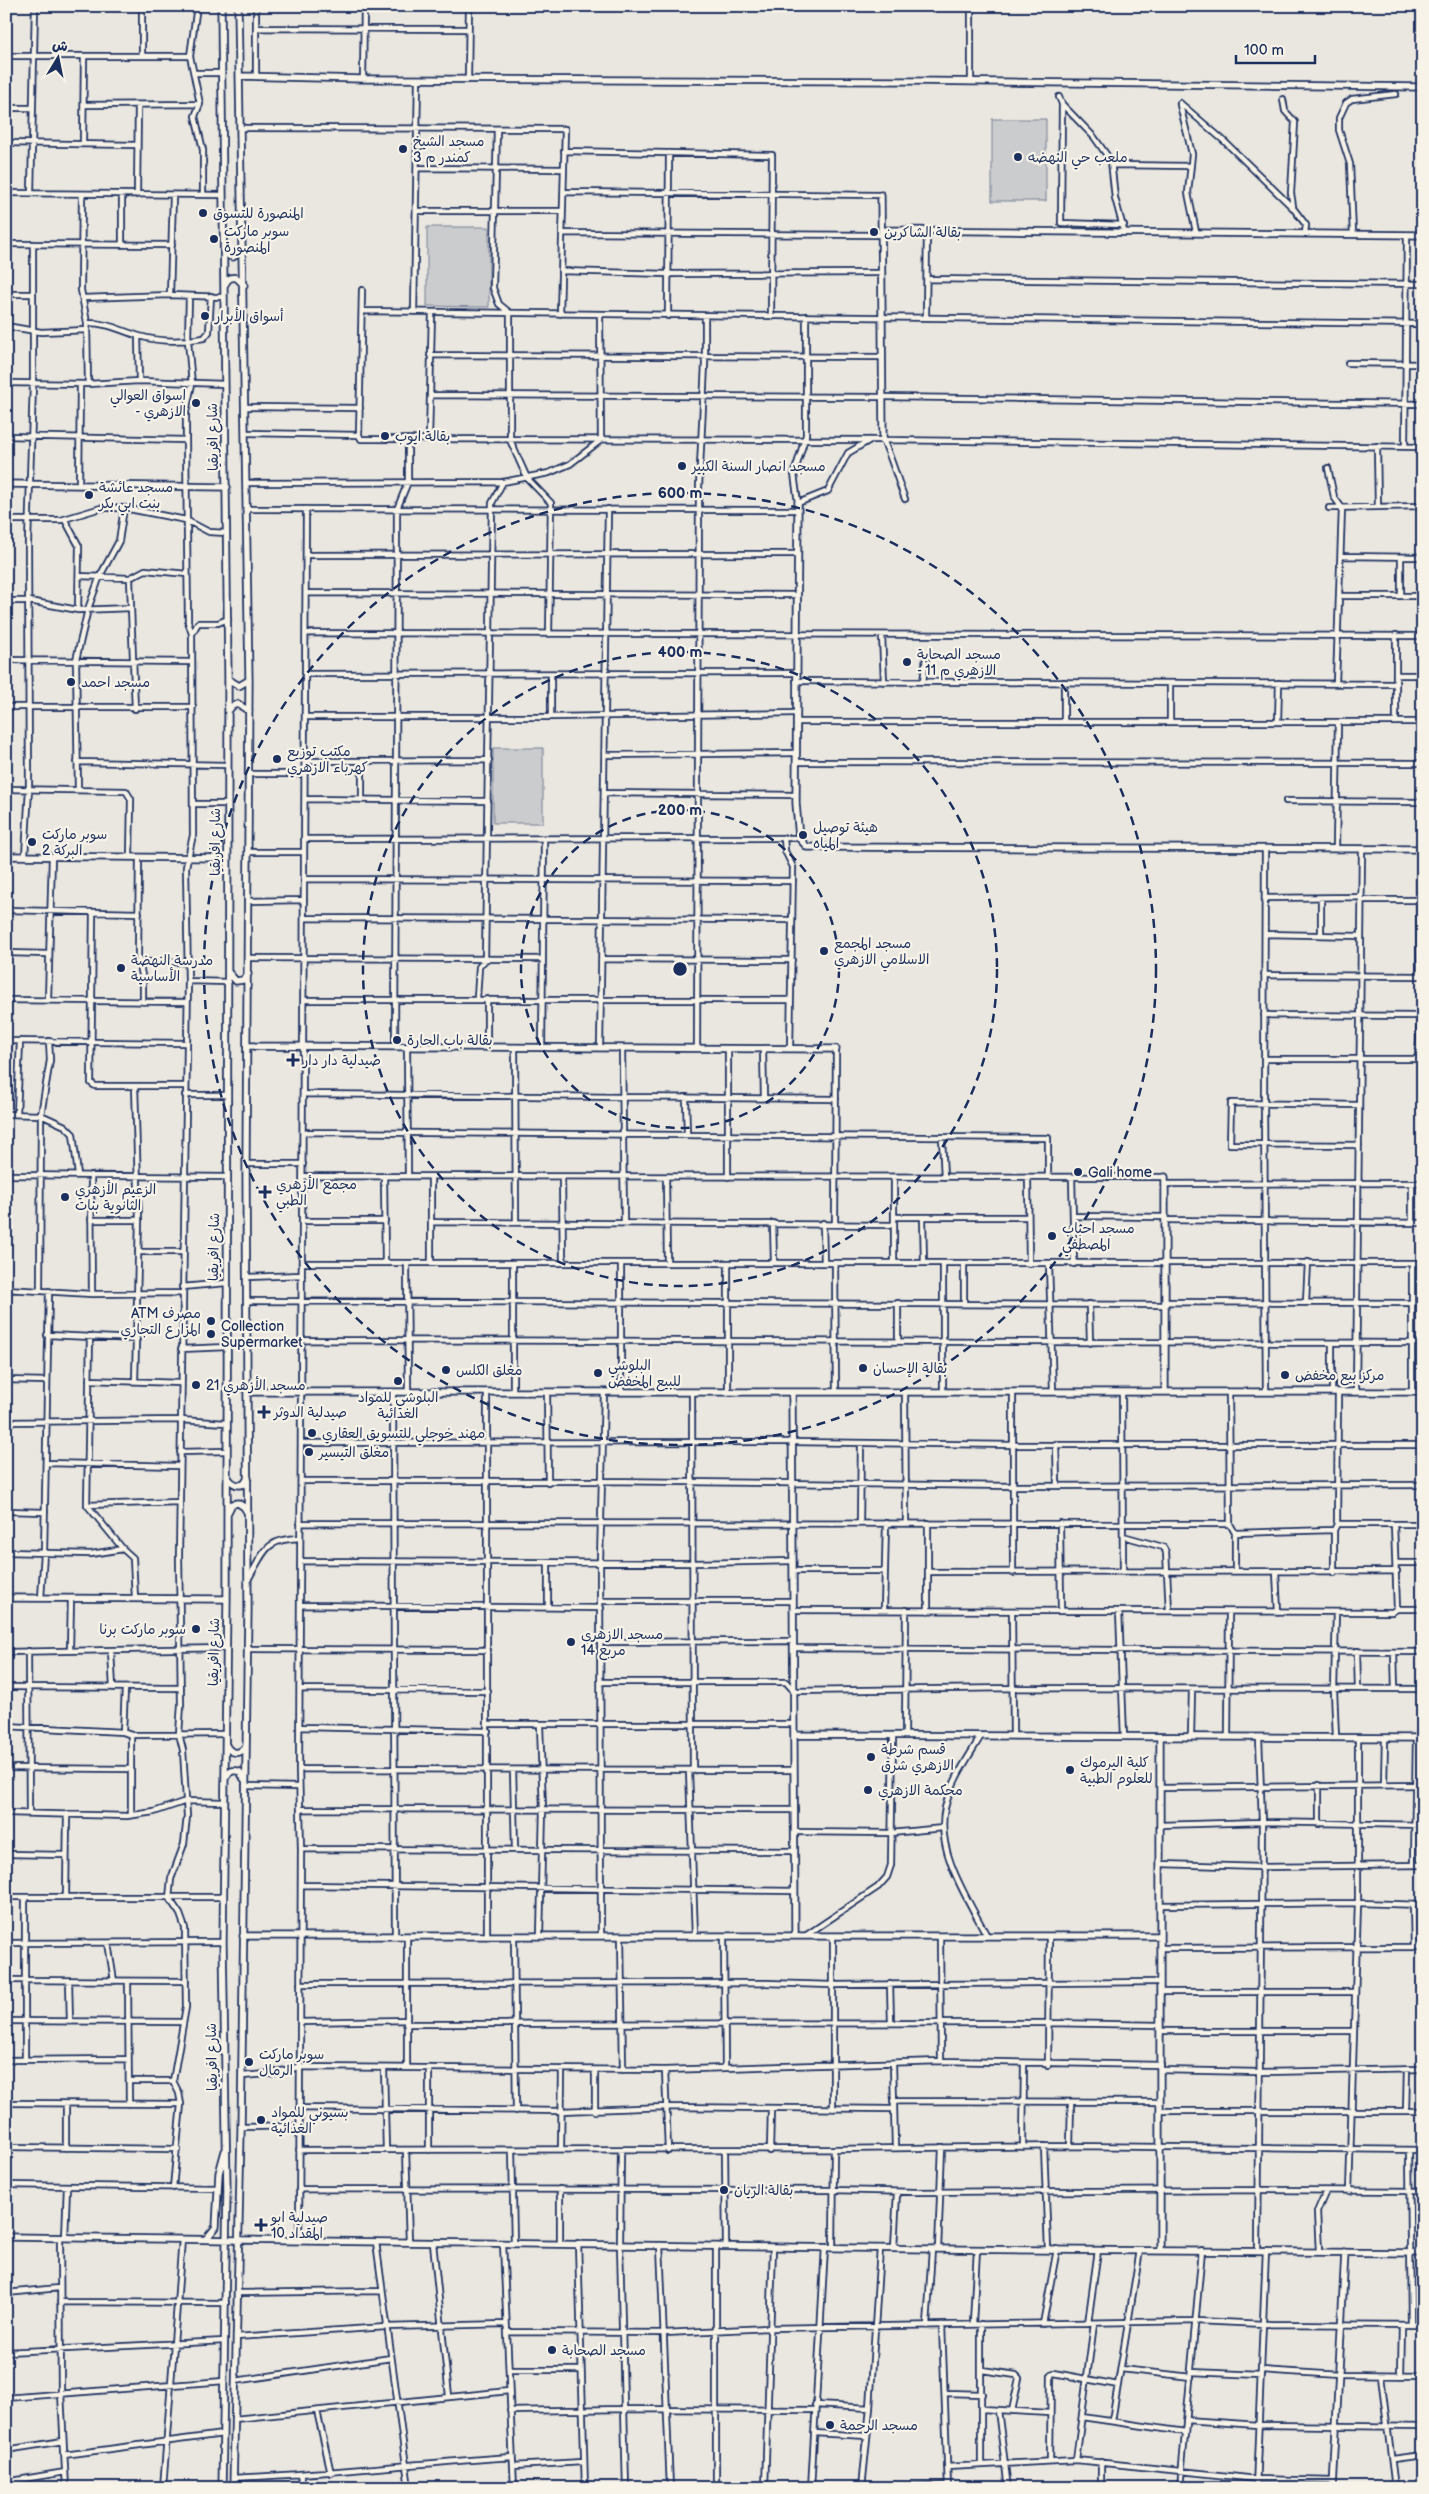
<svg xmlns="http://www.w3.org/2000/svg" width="1429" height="2494" font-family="'Balsamiq Sans','Playpen Sans Arabic',sans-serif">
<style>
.green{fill:#cbcccd;stroke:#737e96}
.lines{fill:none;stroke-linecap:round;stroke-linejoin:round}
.minor-casing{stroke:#1b2f5e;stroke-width:8}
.tertiary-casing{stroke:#1b2f5e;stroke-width:9}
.minor{stroke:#f7f3e8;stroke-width:4.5}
.tertiary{stroke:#f7f3e8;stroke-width:5.5}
.ring{fill:none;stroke:#1b2f5e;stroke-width:2.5;stroke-dasharray:9 6}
.poi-dot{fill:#1b2f5e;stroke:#f7f3e8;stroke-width:2}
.labels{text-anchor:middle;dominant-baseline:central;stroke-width:4.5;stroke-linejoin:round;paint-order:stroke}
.poi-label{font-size:14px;fill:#1b2f5e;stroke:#f7f3e8;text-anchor:start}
.street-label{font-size:14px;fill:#1b2f5e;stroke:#f7f3e8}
.centre{fill:#1b2f5e;stroke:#f7f3e8;stroke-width:2.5}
.ring-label{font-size:15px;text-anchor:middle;font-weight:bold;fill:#1b2f5e;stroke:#f7f3e8;stroke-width:4.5;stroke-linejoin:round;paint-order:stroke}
</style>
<rect width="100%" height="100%" fill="#eae7e0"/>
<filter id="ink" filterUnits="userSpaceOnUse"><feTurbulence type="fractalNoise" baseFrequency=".02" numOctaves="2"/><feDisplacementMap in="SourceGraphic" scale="10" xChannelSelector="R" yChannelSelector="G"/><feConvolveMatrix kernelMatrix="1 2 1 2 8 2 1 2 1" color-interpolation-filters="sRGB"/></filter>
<g filter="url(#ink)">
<path class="green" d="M992,119H1046V201H992Z
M427,227H489V307L427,306Z
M493,748H543V823H493Z"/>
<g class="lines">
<defs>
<path id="minor" d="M108,6H156
M142,6V56
M197,6L190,56L200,104L195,116L203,150V195
M256,28L468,29
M6,56H190
M195,73H221
M256,76V6
M363,79L364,6
M468,79L469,6
M971,82V6
M1059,97L1062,104L1094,137L1111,161L1115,198L1124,231
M1283,99L1285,111L1295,122L1291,193L1293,206
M1180,103L1223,140L1293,208L1306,225L1305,233
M1062,104L1061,223L1124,225
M84,105L200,104
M1180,105L1192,154L1188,193L1196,232
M6,108H32
M241,128L565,129L560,314
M497,129L493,288L499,304L510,313V440L527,478L551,503L549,634
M6,143L137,145
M83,144L84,56
M564,151L772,155L771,316
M1113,165L1191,166
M417,168L564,169
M564,192L881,195
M6,193L223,195
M31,193L35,6
M82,194L81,290L87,323L88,384
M137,195L138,105
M416,211H563
M562,233L881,235
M1353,234L1350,164L1339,130V118L1346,103L1352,99L1396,94
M6,244L172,245
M122,245V195
M561,271L668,274L881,273
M927,279L1423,284
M362,290L359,435L361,439L883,440L1423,447
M6,294H33
M170,295L173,196
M83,298L170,295L224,297
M362,311L1423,324
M414,312L418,79
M668,316L669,153
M806,316V435L794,474L798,503L828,491L848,453L870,440
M926,317L927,230
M87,323C109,323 119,330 139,336C160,342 182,342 204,338L209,332L211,296
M6,326L41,332L87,330
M138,336L139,381
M430,355L881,357
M1348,363L1423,364
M6,383L88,384L139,381L225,384
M430,395L881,397L1423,404
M246,407L360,408
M246,433L359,435
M6,436L186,440
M429,439L432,312
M883,440C892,459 897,479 905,499
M1377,446L1378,507
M1405,447L1407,235
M1328,468L1334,497L1342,508L1336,683
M247,483L503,482L549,473L570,464L601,440L600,315
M79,485L80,384
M1329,508L1423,506
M247,509L796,510
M6,520H61L101,508H124L186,520L209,532L227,533
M65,520L79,546L78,610
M306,555L796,554
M1341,556L1423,557
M79,576L130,578L145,570L187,574
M306,593L797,595
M1401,595V557
M1340,596H1423
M6,601H29L78,610L131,608L130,578
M131,608L135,709
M306,633L1423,636
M192,634L198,623H218L228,619
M882,635L884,682
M6,660L191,662
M305,674L796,673
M1396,675H1423
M796,681L1395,684
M923,682L926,658
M1064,682V722
M6,707H193
M305,717H551L796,713
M551,717V674
M796,722H1423
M1170,722V683
M1278,722L1279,683
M1396,722V635
M605,755L796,753
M305,761L489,760
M362,761V800
M77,762L227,765
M796,762L1423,763
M248,774H305
M6,789L126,791L131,799L130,857
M78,790L76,660L88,609L100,576L119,541L124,508
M604,793L796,795
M305,799L488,801
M1286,801L1423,802
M193,804H227
M784,838L785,851L793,867L790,1049
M304,839L799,838
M1265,849L1264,1103L1266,1392
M1336,849L1338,722
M1419,849L1420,976
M248,852H304
M25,856L29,789L28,543L33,384V244
M139,857L138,956L143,980V1002
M304,879L793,881
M1265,898L1361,897
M1321,898V935
M1361,900H1423
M248,901L304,900
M6,910L139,913
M93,913L91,1083L95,1086H185
M304,918L792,920
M1265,934L1361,936
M6,953L49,954
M248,958L543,959
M602,959L792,960
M139,962H188
M1264,975L1423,976
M188,981L228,982
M477,998L479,967L485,960L492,503L503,482
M487,999V1046
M6,1000L187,1002
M48,1000L52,856
M304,1000H790
M1264,1015L1423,1016
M6,1041L186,1043
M395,1047L397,509L408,482V439
M407,1047L408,1176
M515,1047L516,1222
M542,1048L544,839
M600,1048L608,509
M622,1048L624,1223
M697,1048L699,487L705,364V316
M763,1049L764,1098
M1264,1059H1423
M1418,1059L1420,1016
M303,1094L836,1099
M185,1095H228
M686,1097L687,1135
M6,1114L41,1115L65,1126L73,1134L78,1175
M17,1114L20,1041
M303,1132L1048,1138V1177
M942,1138L944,1177
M1359,1145L1230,1144L1231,1103L1359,1105
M246,1164H303
M6,1175L228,1177
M91,1175L92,1294
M303,1176L1165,1177
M384,1176L385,1263
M562,1177L563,1263
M666,1177L667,1263
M728,1177V1049
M894,1177V1263
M1028,1177L1029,1264
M1072,1177L1074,1264
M1412,1183V1223
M1165,1184L1423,1183
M1073,1216L1165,1217
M894,1217H1028
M923,1217L924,1263
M91,1220H139
M1165,1220L1423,1223
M302,1221H385
M431,1222L894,1225
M773,1223L774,1263
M823,1223L824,1263
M835,1223L836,1049
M138,1252H183
M302,1263H1423
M407,1263L408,1392
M431,1263V1177
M513,1263V1392
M728,1263V1392
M835,1263L836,1392
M943,1263V1392
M1049,1264L1053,1392
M248,1277L302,1275
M182,1287L226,1283
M6,1289L92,1294L182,1293
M40,1290L41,1115L50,1060L49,1041
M248,1301L1165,1305
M1165,1302L1412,1303
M1306,1302L1308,1262
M898,1303V1341
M964,1303V1263
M1089,1304L1090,1343
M6,1323L7,1289
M47,1335L137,1339
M90,1336L87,1505L123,1549
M302,1340L1423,1343
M1332,1343V1392
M181,1349L227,1347
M6,1380L47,1381
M89,1380L181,1383
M135,1381L139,1220L135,1086
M393,1392L395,1936
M547,1392L548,1482
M621,1392V1263
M692,1392L693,1771
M905,1392L906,1523
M1122,1392L1123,1570
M1229,1392L1230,1524
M1356,1392L1362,849
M1412,1392V1263
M6,1422L180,1420L226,1423
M301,1443L792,1442L1014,1445H1423
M1056,1444L1057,1484
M180,1452L227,1451
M46,1463L180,1466
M301,1481H603L1014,1486L1423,1485
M87,1505L179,1502
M6,1511L45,1512
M300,1523L1230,1524L1235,1533L1334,1530L1337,1524H1423
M860,1523L861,1443
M1060,1523L1061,1611
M1337,1524L1338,1392
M1394,1524L1397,1609
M1123,1536L1163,1547L1166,1552L1169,1611
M6,1552L91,1554L123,1549L133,1558L135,1598
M301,1561L693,1563L793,1561
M548,1562V1607
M1396,1563H1423
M793,1571H884
M1235,1571V1533
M928,1572L1397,1571
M1276,1572L1278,1612
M1013,1573V1392
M1334,1573V1530
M249,1578C265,1550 266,1539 300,1538
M41,1598L44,1553L49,1291
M601,1601H793
M301,1605L601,1608
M793,1610L1392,1612L1397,1609H1423
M884,1610L886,1523
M928,1611V1523
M1012,1611L1013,1736
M1119,1611L1124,1737
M1336,1612L1334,1690L1336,1737
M601,1642L793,1641
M794,1648L1423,1652
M247,1649L488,1650
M70,1650L71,1598
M28,1651L29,1813
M111,1651L113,1688
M1357,1651L1358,1689
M6,1652L226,1648
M1394,1652L1395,1689
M601,1682H786L794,1691L1013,1688L1423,1689
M6,1687L181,1688
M125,1689L123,1732L131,1735V1815
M301,1689L488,1691
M488,1724H794
M6,1726L123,1732
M301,1727L488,1731
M131,1735L225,1734
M905,1736L906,1610
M981,1736C968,1758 951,1782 945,1808C935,1851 968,1899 987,1936
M1191,1737L1192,1689
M1228,1737L1229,1612
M6,1768L131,1769
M299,1769L794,1770
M513,1770L515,1849
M689,1771L695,1936
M1319,1785V1824
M1384,1785L1385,1738
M245,1786L299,1787
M1160,1788L1423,1785
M300,1809L795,1810
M6,1813L127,1816L154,1812L186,1801L224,1802
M1160,1825L1262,1822L1423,1825
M795,1832L891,1833L943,1828
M301,1849L795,1851
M6,1854L66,1855
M1161,1864L1261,1867L1423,1865
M1414,1865L1416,1738
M301,1885L795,1891
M6,1897H224
M66,1897L67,1814
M1160,1905L1358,1903L1423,1905
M1413,1905L1414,1947
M407,1936V2068
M487,1936V1392
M514,1936L516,2111
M540,1936L543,1809L540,1725
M601,1936L600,1562L604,1392
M621,1936L623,2070
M724,1936L725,2068
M805,1936L878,1887L887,1877L891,1865L893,1736
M833,1936V2109
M940,1936L941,2061
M6,1943L223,1942
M108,1943L114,1981
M1160,1948L1423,1947
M6,1980L186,1981
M69,1981L70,2022
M128,1982L129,2104
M300,1984L765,1983L832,1985L1160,1982
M890,1984L891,2023
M1161,1992H1355
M6,2021L183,2022
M300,2022L407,2020
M406,2024L1048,2023L1160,2025
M1160,2031H1354
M6,2060L128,2059
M25,2060V1898
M893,2063L895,2148
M1048,2065L1049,1936
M384,2068L386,2150
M665,2070L668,2151
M1160,2070L1258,2072L1423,2069
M242,2076L269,2074L299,2067L665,2070L941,2061L1161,2065
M129,2081H173
M893,2101L1160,2102
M6,2103L181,2104
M66,2104V2148
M299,2108L561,2111L666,2107L894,2109
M595,2111V2070
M1160,2111H1423
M1406,2111L1407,2069
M241,2127L299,2126
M1044,2146L1048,2249
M1070,2146L1071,2103
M6,2147L178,2149
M1023,2147L1024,2063
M561,2149L562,2070
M299,2150L834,2149
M406,2150L409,2242
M429,2150V2068
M512,2150L514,2243
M621,2150L620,2244L626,2488
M1409,2150L1411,2325
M725,2151L726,2246
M770,2151L771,2108
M6,2185L218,2188
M173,2188L181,2104L179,2093L173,2081L186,2007L185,1928L180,1914L169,1898L171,1879L184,1844L187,1816L183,1750L179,1734L181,1705L179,1555L188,981L186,867L193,835L192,634L188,622L186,440V412L192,384L188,341L189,296
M299,2189L833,2190L915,2192L1259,2190L1423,2191
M560,2189V2243
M1349,2192L1358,1903V1738
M60,2238L61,2393L66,2488
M65,2238L67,2186
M299,2241L301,1849L299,1769L306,509
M376,2242L409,2488
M433,2243L449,2396
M503,2243L514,2488
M578,2243L585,2488
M660,2245L670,2488
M716,2246V2488
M833,2247L834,2149L1070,2146L1423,2150
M894,2248L897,2192
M938,2249L942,2147
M1258,2251L1262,1822L1259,1737
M1319,2251L1317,2212L1326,2191
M6,2293L59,2288
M237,2293L382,2291
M60,2302L226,2303
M1088,2323L1098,2250
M973,2324L977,2249
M981,2324V2465
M1043,2324L1057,2249
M942,2325L948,2488
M927,2326L932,2249
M507,2332L664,2333L769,2328L1196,2321L1264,2324L1423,2325
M236,2337L386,2327L506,2324
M6,2352L225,2341
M1121,2369L1191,2377
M509,2370H580
M982,2370L1016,2375L1019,2378L1012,2411
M1261,2370L1339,2375L1423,2376
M1191,2372L1261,2375
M1401,2375L1402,2325
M1381,2376L1395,2488
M235,2381L391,2358
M946,2393L982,2394
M6,2398L224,2381
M815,2405L870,2408
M982,2409L1049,2413
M998,2410L1008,2488
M317,2411L331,2473
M510,2411L624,2409L815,2410
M1082,2417L1185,2432
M234,2419L509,2391
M1186,2420L1258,2425L1423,2427
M1112,2421L1140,2250
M814,2433L867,2436
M6,2450L63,2441
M64,2455L223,2434
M1393,2459L1423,2455
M1050,2460L1051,2374L1054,2373L1118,2385
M1076,2460L1094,2324
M1101,2462V2488
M513,2466L583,2462
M947,2467L1076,2460L1257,2479L1334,2481
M233,2478C326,2474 419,2463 512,2457
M6,2482L65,2472
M163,2488L182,2239
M300,2488L301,2475
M765,2488L773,2247
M811,2488L825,2247
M862,2488L870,2408L880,2248
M867,2488L948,2485
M1180,2488L1202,2250
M1256,2488L1266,2251"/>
<path id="tertiary" d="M221,6L228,679L227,1599L223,1942L227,2190L222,2488
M240,76L363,79L908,81L1423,87
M881,195L883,440
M881,230L1423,235
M224,249L229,256L233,257L243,250
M224,286C227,280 230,276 237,278L244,285
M6,484L227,487
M798,503L796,803L799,838L807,847L1423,849
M228,679L239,686L249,680
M229,710L232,706L238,704L249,711
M6,856L227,858
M228,972L236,981L243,980L248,974
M248,1046L836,1049
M247,1392H1423
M792,1392L795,1936
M1165,1392V1177
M227,1476C231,1483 236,1487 244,1484L248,1478
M228,1512L232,1504L238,1503L244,1507L247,1512
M6,1598L227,1599
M794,1735L1423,1738
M1160,1737V2250
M226,1745C230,1754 240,1755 245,1747
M226,1777C229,1771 234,1769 240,1772L244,1779
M243,1936H1160
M6,2237L932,2249L1423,2253
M206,2239L216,2227L219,2173L225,2151
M233,2488L241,2131L248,1609L246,1164L249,680L238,6
M1333,2488L1345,2252"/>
</defs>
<use href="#minor" class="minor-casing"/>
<use href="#tertiary" class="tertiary-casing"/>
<use href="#minor" class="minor"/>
<use href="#tertiary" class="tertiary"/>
</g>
</g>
<g class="ring">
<circle cx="680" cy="969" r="159"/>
<circle cx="680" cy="969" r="317"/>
<circle cx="680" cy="969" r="476"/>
</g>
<g class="poi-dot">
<circle cx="403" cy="149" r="5"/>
<circle cx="1018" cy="157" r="5"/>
<circle cx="203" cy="213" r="5"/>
<circle cx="874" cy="232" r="5"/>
<circle cx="214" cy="239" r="5"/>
<circle cx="205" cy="316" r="5"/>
<circle cx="196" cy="403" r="5"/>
<circle cx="385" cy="436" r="5"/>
<circle cx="682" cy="466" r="5"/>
<circle cx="89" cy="495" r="5"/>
<circle cx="907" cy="662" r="5"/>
<circle cx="71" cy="682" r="5"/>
<circle cx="277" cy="759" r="5"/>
<circle cx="803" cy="835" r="5"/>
<circle cx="32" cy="842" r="5"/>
<circle cx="824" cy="951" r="5"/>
<circle cx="121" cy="968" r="5"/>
<circle cx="397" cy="1040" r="5"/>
<path d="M290.5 1052.5h5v5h5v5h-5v5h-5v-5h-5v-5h5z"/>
<circle cx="1078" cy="1172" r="5"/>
<path d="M262.5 1184.5h5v5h5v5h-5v5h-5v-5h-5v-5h5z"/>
<circle cx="65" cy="1197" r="5"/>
<circle cx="1052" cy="1236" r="5"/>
<circle cx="211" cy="1321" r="5"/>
<circle cx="211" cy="1334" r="5"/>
<circle cx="863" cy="1368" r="5"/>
<circle cx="446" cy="1370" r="5"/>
<circle cx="598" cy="1373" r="5"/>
<circle cx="1285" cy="1375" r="5"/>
<circle cx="398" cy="1381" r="5"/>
<circle cx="196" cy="1385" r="5"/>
<path d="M261.5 1404.5h5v5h5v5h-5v5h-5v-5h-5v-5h5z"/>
<circle cx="312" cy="1433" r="5"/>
<circle cx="309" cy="1452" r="5"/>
<circle cx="196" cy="1629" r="5"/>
<circle cx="571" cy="1642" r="5"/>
<circle cx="871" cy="1757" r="5"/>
<circle cx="1070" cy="1770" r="5"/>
<circle cx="868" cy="1790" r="5"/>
<circle cx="249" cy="2062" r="5"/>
<circle cx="261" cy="2120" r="5"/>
<circle cx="724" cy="2190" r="5"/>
<path d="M258.5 2217.5h5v5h5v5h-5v5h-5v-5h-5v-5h5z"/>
<circle cx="552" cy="2350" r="5"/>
<circle cx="830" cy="2425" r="5"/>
</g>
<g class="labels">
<g class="poi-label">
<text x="413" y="141">مسجد الشيخ<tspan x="413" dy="16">كمندر م 3</tspan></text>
<text x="1028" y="157">ملعب حي النهضه</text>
<text x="213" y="213">المنصورة للتسوق</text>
<text x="224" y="231">سوبر ماركت<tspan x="224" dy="16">المنصورة</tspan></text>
<text x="884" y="232">بقالة الشاكرين</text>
<text x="215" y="316">أسواق الأبرار</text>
<text x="186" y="395" text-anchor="end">اسواق العوالي<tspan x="186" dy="16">- الازهري</tspan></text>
<text x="395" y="436">بقالة ايوب</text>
<text x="692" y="466">مسجد انصار السنة الكبير</text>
<text x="99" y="487">مسجد عائشة<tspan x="99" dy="16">بنت ابي بكر</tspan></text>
<text x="917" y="654">مسجد الصحابة<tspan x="917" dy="16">- الازهري م 11</tspan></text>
<text x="81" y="682">مسجد احمد</text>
<text x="287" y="751">مكتب توزيع<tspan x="287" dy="16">كهرباء الازهري</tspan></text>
<text x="813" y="827">هيئة توصيل<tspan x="813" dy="16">المياه</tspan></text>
<text x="42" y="834">سوبر ماركت<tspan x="42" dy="16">البركة 2</tspan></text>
<text x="834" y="943">مسجد المجمع<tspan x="834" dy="16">الاسلامي الازهري</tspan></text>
<text x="131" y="960">مدرسة النهضة<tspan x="131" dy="16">الأساسية</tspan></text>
<text x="407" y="1040">بقالة باب الحارة</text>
<text x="303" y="1060">صيدلية دار دار</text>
<text x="1088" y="1172">Gali home</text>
<text x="276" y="1184">مجمع الأزهري<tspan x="276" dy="16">الطبي</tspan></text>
<text x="75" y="1189">الزعيم الأزهري<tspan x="75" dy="16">الثانوية بنات</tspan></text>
<text x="1062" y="1228">مسجد احباب<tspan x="1062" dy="16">المصطفي</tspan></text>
<text x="201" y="1313" text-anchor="end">ATM مصرف<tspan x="201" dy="16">المزارع التجاري</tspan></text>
<text x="221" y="1326">Collection<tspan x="221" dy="16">Supermarket</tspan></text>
<text x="608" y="1365">البلوشي<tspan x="608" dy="16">للبيع المخفض</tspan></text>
<text x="873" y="1368">بقالة الإحسان</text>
<text x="456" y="1370">مغلق الكلس</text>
<text x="1295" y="1375">مركز بيع مخفض</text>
<text x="206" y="1385">مسجد الأزهري 21</text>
<text x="398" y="1397" text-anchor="middle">البلوشي للمواد<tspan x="398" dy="16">الغدائية</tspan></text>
<text x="274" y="1412">صيدلية الدوثر</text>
<text x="322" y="1433">مهند خوجلي للتسويق العقاري</text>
<text x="319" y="1452">مغلق التيسير</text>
<text x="186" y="1629" text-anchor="end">سوبر ماركت برنا</text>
<text x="581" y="1634">مسجد الازهري<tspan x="581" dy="16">مربع 14</tspan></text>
<text x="881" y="1749">قسم شرطة<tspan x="881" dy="16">الازهري شرق</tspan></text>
<text x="1080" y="1762">كلية اليرموك<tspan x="1080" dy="16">للعلوم الطبية</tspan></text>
<text x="878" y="1790">محكمة الازهري</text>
<text x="259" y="2054">سوبر ماركت<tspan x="259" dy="16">الرمال</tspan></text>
<text x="271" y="2112">بسيوني للمواد<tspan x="271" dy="16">الغذائية</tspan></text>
<text x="734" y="2190">بقالة الريان</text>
<text x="271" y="2217">صيدلية ابو<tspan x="271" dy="16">المقداد 10</tspan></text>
<text x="562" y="2350">مسجد الصحابة</text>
<text x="840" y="2425">مسجد الرحمة</text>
</g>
<g class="street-label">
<text transform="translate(213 437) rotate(-91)">شارع افريقيا</text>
<text transform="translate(215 842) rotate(-90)">شارع افريقيا</text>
<text transform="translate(214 1247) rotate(-89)">شارع افريقيا</text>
<text transform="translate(214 1652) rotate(-89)">شارع افريقيا</text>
<text transform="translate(212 2057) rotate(-91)">شارع افريقيا</text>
</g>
</g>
<circle cx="680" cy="969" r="8" class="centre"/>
<g class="ring-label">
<text x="680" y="498">600 m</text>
<text x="680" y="657">400 m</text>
<text x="680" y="815">200 m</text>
</g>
<rect width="1429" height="2494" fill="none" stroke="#f7f3e8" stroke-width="25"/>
<rect x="12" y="12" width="1404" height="2469" fill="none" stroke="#1b2f5e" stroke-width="2" filter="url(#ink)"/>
<g transform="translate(58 58) rotate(10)" stroke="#f7f3e8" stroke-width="4" paint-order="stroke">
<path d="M0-4L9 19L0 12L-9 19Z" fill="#1b2f5e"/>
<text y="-8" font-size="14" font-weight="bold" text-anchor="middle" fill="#1b2f5e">ش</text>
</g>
<path d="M1236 55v8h79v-8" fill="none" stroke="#1b2f5e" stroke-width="2.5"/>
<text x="1244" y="55" font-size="15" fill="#1b2f5e" stroke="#f7f3e8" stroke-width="4" paint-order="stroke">100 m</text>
</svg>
